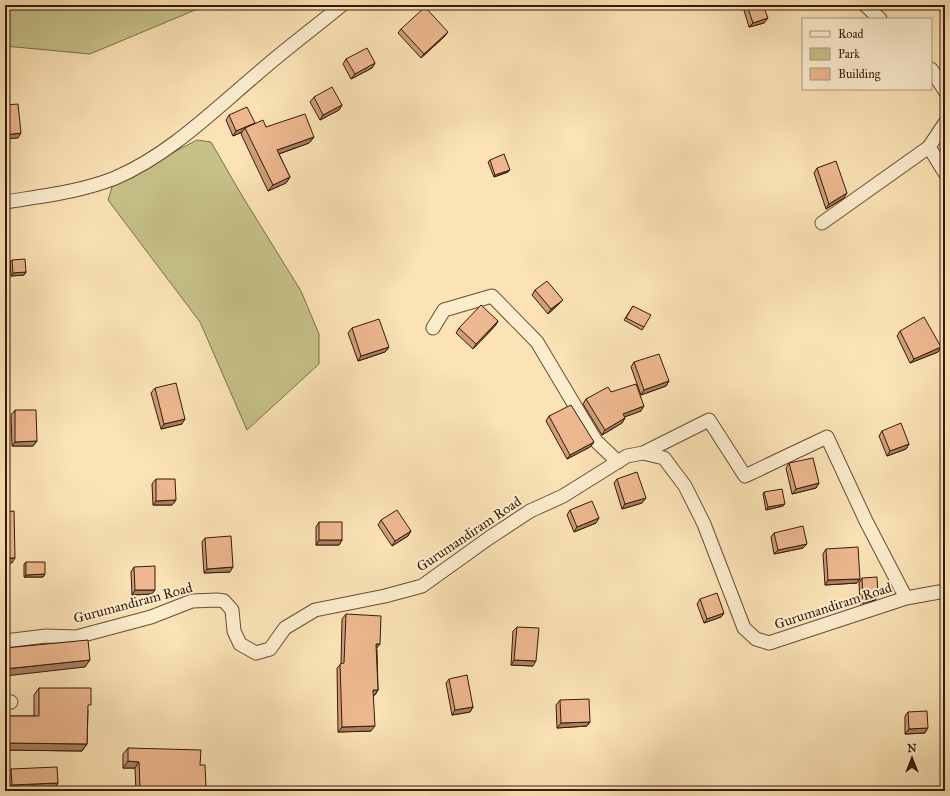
<svg xmlns="http://www.w3.org/2000/svg" width="950" height="796" font-family="'IM FELL Great Primer',serif">
<style>
.green{fill:#c6c188;stroke:#7f6d48}
.lines{fill:none;stroke-linecap:round;stroke-linejoin:round}
.minor-casing{stroke:#694c33;stroke-width:15}
.minor{stroke:#fcedcf;stroke-width:13}
.wall{fill:#cc9e7b;stroke:#381908}
.shaded-wall{fill:#a68164;stroke:#381908}
.building{fill:#edb88f;stroke:#381908}
.labels{text-anchor:middle;dominant-baseline:central;stroke-width:4;stroke-linejoin:round;paint-order:stroke}
.street-label{font-size:14px;fill:#381908;stroke:#fcedcf}
</style>
<rect width="100%" height="100%" fill="#fbe3b5"/>
<filter id="stains"><feTurbulence type="fractalNoise" baseFrequency=".005" numOctaves="4"/><feColorMatrix values="0 0 0 0 .2 0 0 0 0 .09 0 0 0 0 .02 0 0 0 .5 -.17"/></filter>
<radialGradient id="worn" r=".72"><stop offset=".6" stop-color="#630" stop-opacity="0"/><stop offset="1" stop-color="#630" stop-opacity=".3"/></radialGradient>
<path class="green" d="M5,5H207L90,54L5,46Z
M197,140L211,142L241,194L301,291L319,334V364L247,430L200,322L108,200L113,184Z"/>
<g class="lines">
<defs>
<path id="minor" d="M865,5L880,19
M931,69L945,91
M945,123L929,147L945,173
M5,202C42,196 80,192 115,178C169,155 213,111 257,74C284,50 314,28 342,5
M822,223L929,147
M433,328L444,310L492,296L537,342L596,441L618,462
M643,453L709,420L745,476L827,437L866,521L906,598
M5,641L46,636L76,637L151,617L192,601L217,600L224,601L232,610L234,631L240,644L256,653L270,649L285,628L315,610L385,596L422,586L489,538L530,511L563,496L627,456L643,453L664,458L685,486L704,524L744,628L756,639L769,643L906,598L945,591
M5,703L11,702"/>
</defs>
<use href="#minor" class="minor-casing"/>
<use href="#minor" class="minor"/>
</g>
<path class="wall" d="M745,5H747L764,23L749,27L743,7Z
M401,29L445,36L421,58L398,33Z
M346,59L375,63L372,68L351,79L343,64Z
M314,97L342,105L339,110L320,120L310,102Z
M229,115L266,127L314,137L309,143L279,154L290,177L286,183L268,191L241,134L242,132L233,136L226,120Z
M490,160L508,172L494,177L488,162Z
M817,168L844,198L826,209L814,173Z
M12,260L26,272L24,275L11,276L10,262Z
M535,290L559,304L548,314L532,295Z
M633,306L644,327L642,330L624,320Z
M498,321L495,326L473,349L456,333L459,328Z
M352,328L389,347L385,352L358,361L348,333Z
M900,331L941,347L938,352L910,363L897,336Z
M634,362L669,381L666,386L641,395L631,367Z
M155,388L182,424L161,429L151,393Z
M611,392L641,411L624,417L625,418L622,423L602,435L583,404L586,399Z
M15,410L37,441L33,446H12L11,415Z
M549,416L594,442L590,447L567,459L546,421Z
M882,431L909,444L906,449L887,456L879,436Z
M789,463L819,483L816,488L792,494L786,468Z
M156,479L176,500L172,505H153L152,484Z
M617,479L642,503L622,509L614,483Z
M764,492L785,504L783,506L766,510L763,494Z
M570,510L596,523L574,532L567,515Z
M381,520L411,531L408,536L392,546L378,525Z
M319,522L342,540L339,545H316V527Z
M774,533L803,548L774,554L771,537Z
M205,538L230,572L204,573L202,542Z
M826,549L860,579L857,583L825,585L823,554Z
M26,562L45,574L43,577H24V564Z
M134,567L152,594L132,595L131,572Z
M862,578L878,595L875,600L860,604L859,583Z
M700,599L724,613L721,617L704,623L697,604Z
M346,614L377,649L378,690L375,695H373L371,731L338,732L337,668L341,664L342,619Z
M517,627L533,666L511,665L513,631Z
M449,679L473,707L470,712L452,715L446,683Z
M39,688L88,710L87,744L82,751L5,750V716H34V695Z
M560,700L590,722L587,726L557,728L556,705Z
M908,712L925,733L905,734V716Z
M128,748L200,765L206,787L239,791H136L135,768H123V754Z
M11,769L58,783L53,790L32,791H7L6,776Z"/>
<path class="shaded-wall" d="M768,18L764,23L749,27L753,23Z
M448,32L445,36L421,58L424,54Z
M375,63L372,68L351,79L355,74Z
M342,105L339,110L320,120L323,115Z
M255,123L245,128L242,132L233,136L236,131Z
M21,133L18,138L5,139V135Z
M314,137L309,143L273,156L277,150Z
M510,170L508,172L494,177L495,175Z
M290,177L286,183L268,191L273,185Z
M847,193L844,198L826,209L829,204Z
M26,272L24,275L11,276L13,273Z
M563,300L559,304L548,314L551,309Z
M498,321L495,326L473,349L476,344Z
M389,347L385,352L358,361L361,356Z
M941,347L938,352L910,363L914,359Z
M669,381L666,386L641,395L644,390Z
M644,406L641,411L619,419L623,414Z
M625,418L622,423L602,435L605,430Z
M185,419L182,424L161,429L164,424Z
M37,441L33,446H12L15,442Z
M594,442L590,447L567,459L570,455Z
M909,444L906,449L887,456L890,451Z
M819,483L816,488L792,494L796,489Z
M646,498L642,503L622,509L625,504Z
M176,500L172,505H153L156,501Z
M785,504L783,506L766,510L768,507Z
M599,518L596,523L574,532L577,527Z
M411,531L408,536L392,546L395,541Z
M319,540H342L339,545H316Z
M807,544L803,548L774,554L778,550Z
M5,558H15L12,563H5Z
M233,567L230,572L204,573L207,569Z
M45,574L43,577H24L26,575Z
M860,579L857,583L825,585L828,580Z
M135,590H155L152,594L132,595Z
M878,595L875,600L860,604L863,599Z
M724,613L721,617L704,623L707,619Z
M376,644H380L376,649Z
M90,660L85,667L5,676V669Z
M514,660L536,661L533,666L511,665Z
M373,690H378L375,695H370Z
M473,707L470,712L452,715L455,710Z
M590,722L587,726L557,728L561,723Z
M375,726L371,731L338,732L342,727Z
M928,728L925,733L905,734L909,729Z
M5,743L87,744L82,751L5,750Z
M128,761L139,762L135,768H123Z
M58,783L53,790L32,791H8L12,785Z
M190,787L188,791H139L140,789Z"/>
<path class="building" d="M747,5H763L768,18L753,23Z
M425,7L448,32L424,54L401,29Z
M367,48L375,63L355,74L346,59Z
M332,87L342,105L323,115L314,97Z
M18,104L21,133L5,135V105Z
M247,107L255,123L236,131L229,115Z
M305,114L314,137L277,150L290,177L273,185L245,128L263,120L266,127Z
M504,154L510,170L495,175L490,160Z
M836,161L847,193L829,204L817,168Z
M25,259L26,272L13,273L12,260Z
M547,281L563,300L551,309L535,290Z
M481,305L498,321L476,344L459,328Z
M633,306L651,315L644,327L626,318Z
M924,317L941,347L914,359L900,331Z
M379,319L389,347L361,356L352,328Z
M659,354L669,381L644,390L634,362Z
M176,383L185,419L164,424L155,388Z
M636,384L644,406L623,414L625,418L605,430L586,399L608,387L611,392Z
M571,405L594,442L570,455L549,416Z
M15,410H36L37,441L15,442Z
M901,423L909,444L890,451L882,431Z
M813,458L819,483L796,489L789,463Z
M637,472L646,498L625,504L617,479Z
M156,479H175L176,500L156,501Z
M782,489L785,504L768,507L764,492Z
M592,501L599,518L577,527L570,510Z
M397,510L411,531L395,541L381,520Z
M14,511L15,558H5V512Z
M319,522H342V540H319Z
M803,526L807,544L778,550L774,533Z
M231,536L233,567L207,569L205,538Z
M858,547L860,579L828,580L826,549Z
M26,562H45V574L26,575Z
M155,566V590H135L134,567Z
M877,577L878,595L863,599L862,578Z
M717,593L724,613L707,619L700,599Z
M346,614L381,616L380,644H376L378,690H373L375,726L342,727L340,664L344,663Z
M517,627L539,628L536,661L514,660Z
M88,640L90,660L5,669V648Z
M467,675L473,707L455,710L449,679Z
M39,688H91V705H88L87,744L5,743V716H39Z
M589,699L590,722L561,723L560,700Z
M927,711L928,728L909,729L908,712Z
M128,748L201,750L200,765H205L206,787L239,790V791H190V787L140,789L139,762L128,761Z
M57,767L58,783L12,785L11,769Z
M339,790V791H322Z"/>
<g class="labels">
<g class="street-label">
<text transform="translate(469 534) rotate(-34)">Gurumandiram Road</text>
<text transform="translate(133 603) rotate(-15)">Gurumandiram Road</text>
<text transform="translate(833 606) rotate(-18)">Gurumandiram Road</text>
</g>
</g>
<rect width="950" height="796" fill="none" stroke="#fbe3b5" stroke-width="20"/>
<rect x="6" y="6" width="938" height="784" fill="none" stroke="#381908" stroke-width="2"/>
<rect x="10" y="10" width="930" height="776" fill="none" stroke="#381908"/>
<rect x="802" y="18" width="130" height="72" fill="#fcedcf" stroke="#ae987f"/>
<rect x="810" y="31" width="20" height="6" fill="#fcedcf" stroke="#ae987f"/>
<text x="838" y="38" font-size="12" fill="#381908">Road</text>
<rect x="810" y="48" width="20" height="12" fill="#c6c188" stroke="#ae987f"/>
<text x="838" y="58" font-size="12" fill="#381908">Park</text>
<rect x="810" y="68" width="20" height="12" fill="#edb88f" stroke="#ae987f"/>
<text x="838" y="78" font-size="12" fill="#381908">Building</text>
<g transform="translate(912 758)" stroke="#fcedcf" stroke-width="3" paint-order="stroke">
<path d="M0-3L7 15L0 10L-7 15Z" fill="#381908"/>
<text y="-6" font-size="11" font-weight="bold" text-anchor="middle" fill="#381908">N</text>
</g>
<rect width="100%" height="100%" filter="url(#stains)"/>
<rect width="100%" height="100%" fill="url(#worn)"/>
</svg>
